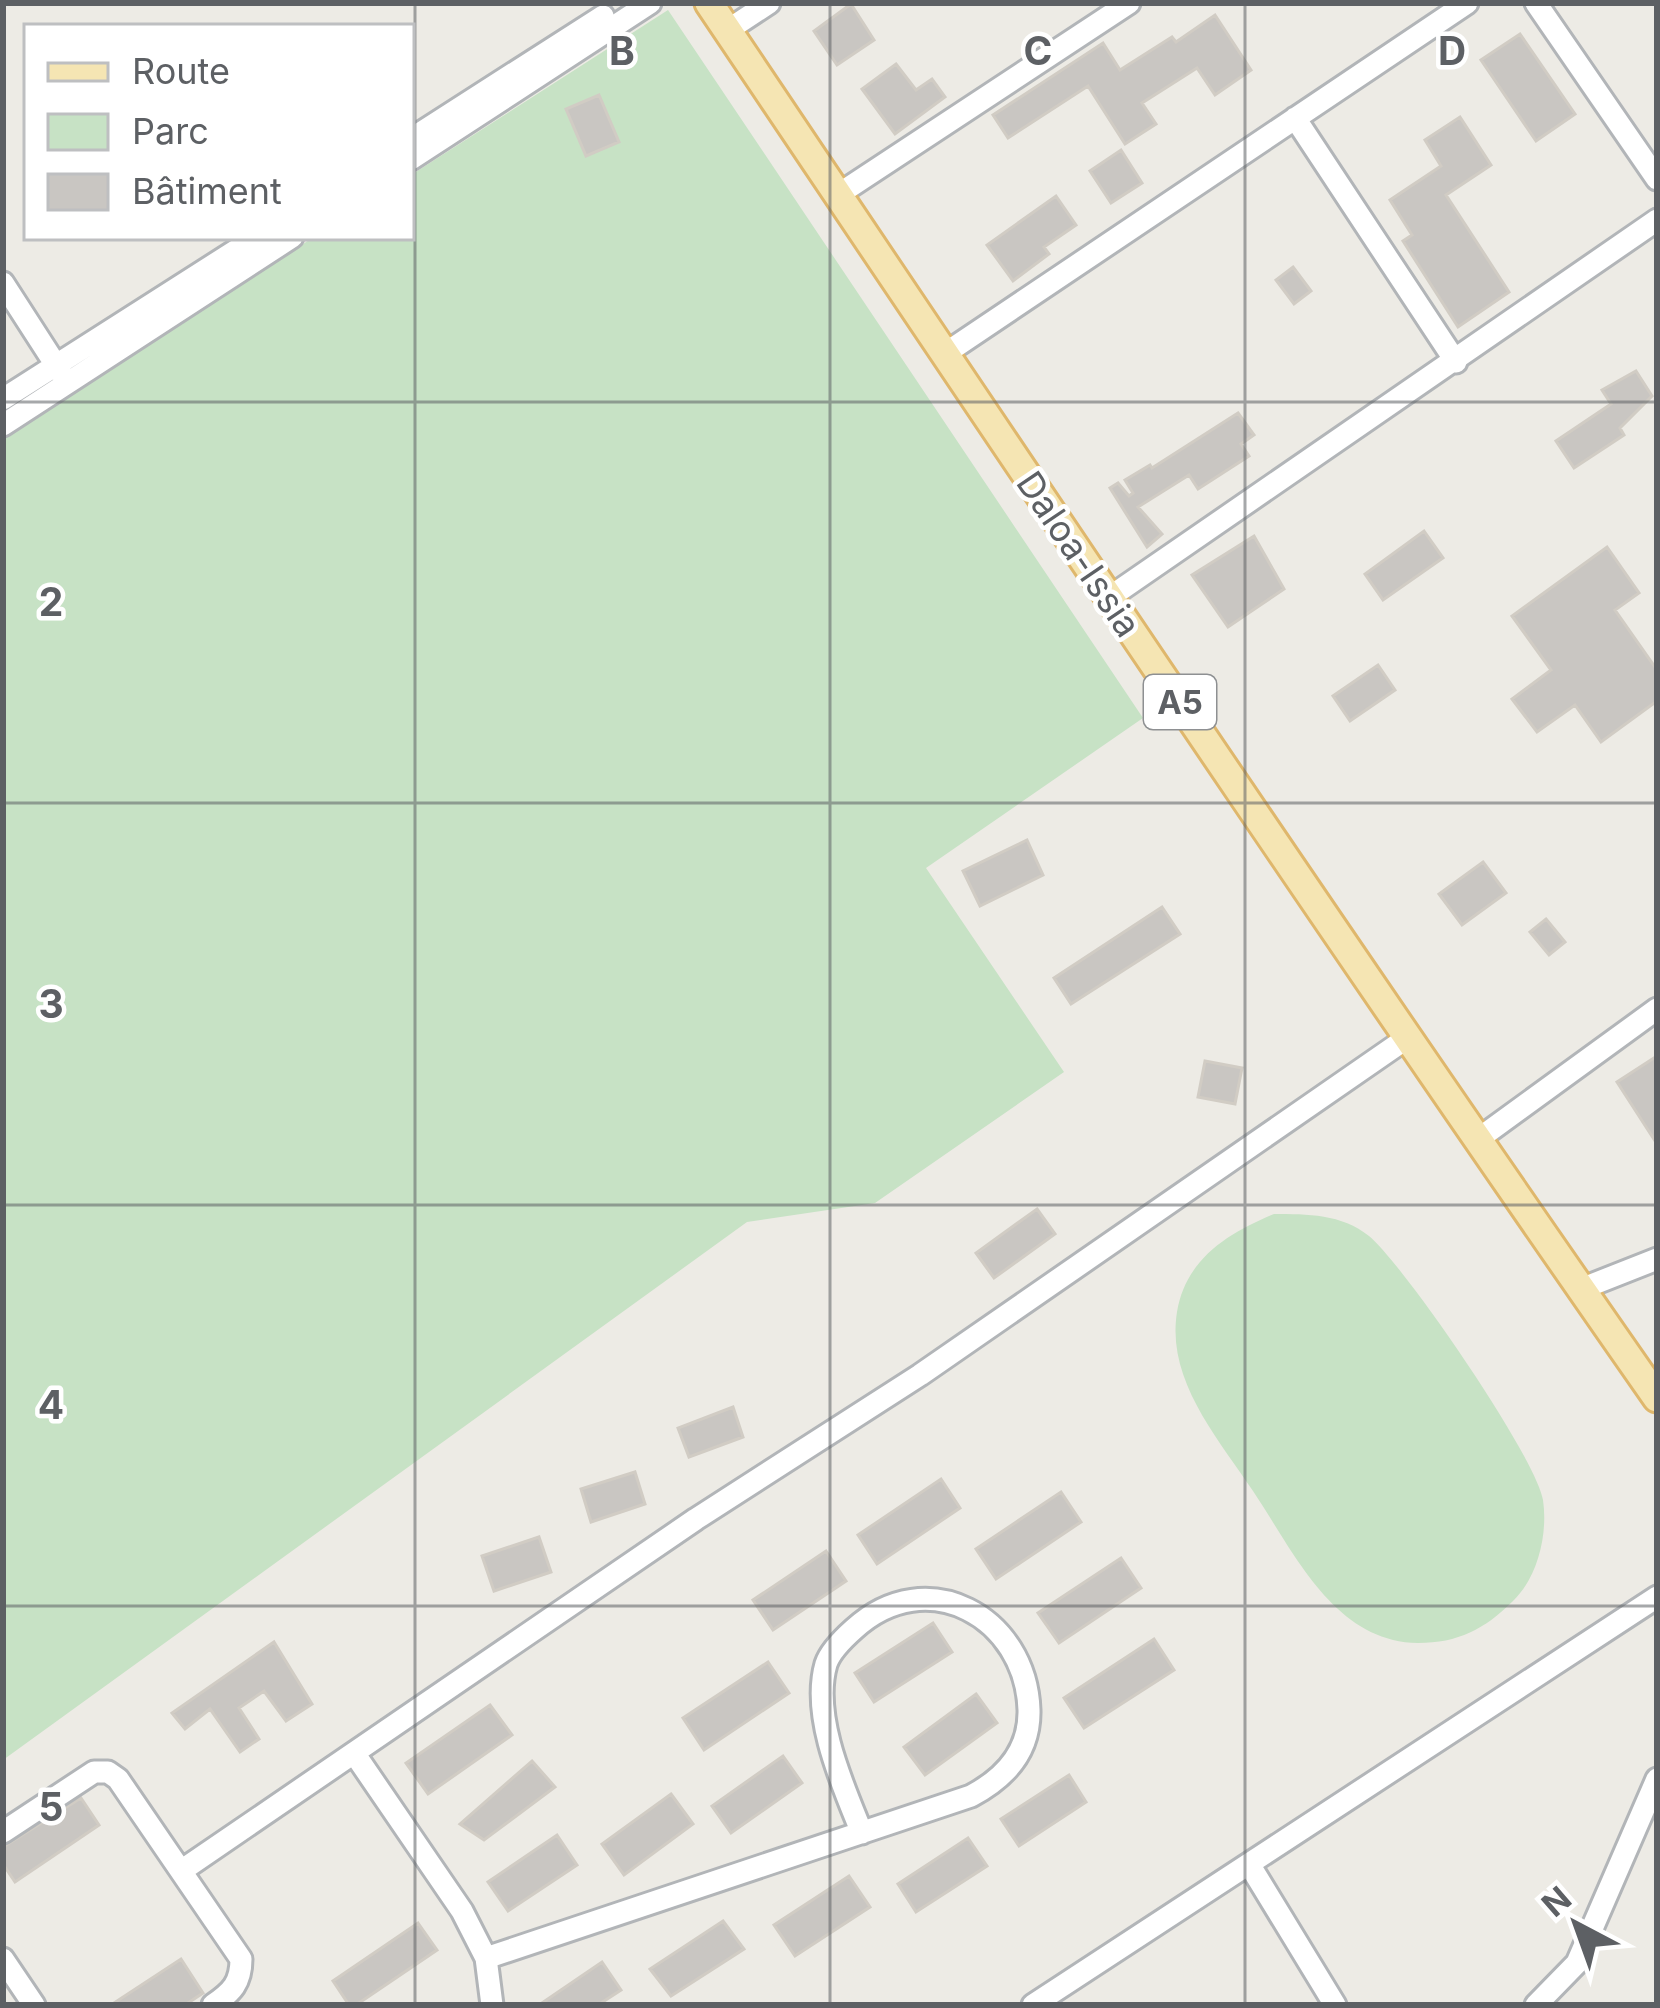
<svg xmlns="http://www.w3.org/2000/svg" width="1660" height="2008" font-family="Inter,sans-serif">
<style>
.green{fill:#c7e2c5}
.building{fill:#c9c6c2;stroke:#d1ccc4;stroke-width:3}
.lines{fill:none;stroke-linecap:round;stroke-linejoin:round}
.minor-casing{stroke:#b2b5b8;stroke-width:27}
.major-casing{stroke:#dfb76c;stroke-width:33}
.minor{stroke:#fff;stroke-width:21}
.major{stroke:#f5e5b3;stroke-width:27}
.grid{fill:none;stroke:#5d6064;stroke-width:3;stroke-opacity:0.55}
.labels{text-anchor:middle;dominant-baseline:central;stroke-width:9;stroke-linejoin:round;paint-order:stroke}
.shield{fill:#fff;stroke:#8e9092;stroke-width:3}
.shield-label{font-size:33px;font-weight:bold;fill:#5d6064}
.street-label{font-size:36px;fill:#5d6064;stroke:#fff}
.grid-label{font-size:39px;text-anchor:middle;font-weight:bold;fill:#5d6064;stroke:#fff;stroke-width:9;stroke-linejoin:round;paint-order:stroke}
</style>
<rect width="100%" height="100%" fill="#edebe5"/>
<path class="green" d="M668,10L1143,718L926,868L1064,1072L875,1203L747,1222L3,1760V436L314,237H411V175Z
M1274,1214C1307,1214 1342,1214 1369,1236C1404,1265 1536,1457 1543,1500C1548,1534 1538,1577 1513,1601C1485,1629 1458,1643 1418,1643C1334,1642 1294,1552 1253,1491C1218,1438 1166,1380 1177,1312C1186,1258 1229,1233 1274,1214Z"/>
<path class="building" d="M851,4L874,40L837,65L814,31Z
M1215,15L1251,70L1215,95L1197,68L1142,103L1156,124L1125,144L1088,86L1008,138L993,115L1103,43L1120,70L1172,37L1176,42Z
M1520,34L1575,114L1536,141L1481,60Z
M896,64L916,90L932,79L945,97L895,134L862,89Z
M599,95L619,142L586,156L566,109Z
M1460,117L1491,165L1446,195L1509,292L1458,327L1403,241L1412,235L1390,200L1441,166L1425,140Z
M1121,150L1142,183L1111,203L1090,171Z
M1056,196L1076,225L1044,247L1049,254L1013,281L987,245Z
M1293,267L1311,291L1294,304L1276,280Z
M1636,371L1652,396L1620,428L1624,435L1574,468L1556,441L1611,404L1602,390Z
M1238,413L1254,435L1241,444L1249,456L1198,489L1189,475L1138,507L1162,534L1147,547L1110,488L1118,483L1129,496L1133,493L1125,480L1150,465L1152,468Z
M1424,531L1443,558L1383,600L1365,574Z
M1254,536L1284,589L1228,627L1192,575Z
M1607,547L1639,593L1615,610L1657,670V701L1601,742L1575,705L1537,732L1512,699L1551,670L1512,616Z
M1378,665L1395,690L1350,721L1333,696Z
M1027,840L1043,875L980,906L963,871Z
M1483,862L1506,893L1462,925L1439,894Z
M1162,907L1180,934L1071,1004L1054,978Z
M1546,919L1565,942L1549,955L1530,932Z
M1657,1056V1144L1617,1082Z
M1205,1061L1242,1068L1235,1104L1198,1097Z
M1037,1209L1055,1234L994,1278L976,1253Z
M733,1407L743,1437L689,1457L678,1428Z
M635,1472L645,1504L591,1522L581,1489Z
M941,1479L960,1508L877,1564L858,1535Z
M1061,1492L1081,1522L996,1579L976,1549Z
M539,1537L551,1572L494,1591L482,1556Z
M826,1551L846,1581L773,1630L753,1600Z
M1121,1558L1141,1588L1059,1643L1038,1613Z
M933,1623L952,1652L874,1702L855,1673Z
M1154,1639L1174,1670L1084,1728L1064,1698Z
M274,1642L312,1704L286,1721L264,1691L239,1708L259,1739L240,1752L210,1709L185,1729L172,1713Z
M768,1662L789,1693L704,1750L683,1718Z
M976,1694L997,1723L925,1775L904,1747Z
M490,1705L512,1735L428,1794L406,1763Z
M783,1756L802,1783L731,1833L712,1806Z
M532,1761L555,1787L484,1840L460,1824Z
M1069,1775L1086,1802L1019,1846L1001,1819Z
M671,1794L693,1824L624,1875L602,1844Z
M81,1798L99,1825L15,1882L3,1864V1847Z
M557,1835L577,1865L508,1911L488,1882Z
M968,1838L987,1866L916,1912L898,1884Z
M849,1876L870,1907L795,1956L774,1925Z
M723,1921L744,1949L671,1996L650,1969Z
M418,1923L437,1950L356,2005H349L333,1981Z
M181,1959L203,1993L185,2005H111Z
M602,1962L621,1990L598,2005H539Z"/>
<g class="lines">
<defs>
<path id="minor" d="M1536,3L1657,179
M728,30L769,3
M1295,118L1456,362
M411,139L603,16
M411,159L650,3
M836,196L1129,3
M3,283L61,373
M943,355L1467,3
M3,399L257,237
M3,425L292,237
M1110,597L1657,220
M1477,1140L1657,1009
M1581,1289L1657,1259
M354,1753L462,1911L486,1958L492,2005
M3,1832L94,1772H108L118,1779L241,1959C241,1983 232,1992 213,2005
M1249,1864L1335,2005
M181,1871L696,1519L920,1375L1407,1038
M486,1958L971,1796C1005,1778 1030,1751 1029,1710C1026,1617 927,1562 854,1629C845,1637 830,1652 826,1664C811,1716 843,1786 862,1833
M3,1959L34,2005
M1033,2005L1657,1597
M1536,2005L1577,1963L1657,1779"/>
<path id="major" d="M709,3C1023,470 1335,937 1657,1398"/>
</defs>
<use href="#minor" class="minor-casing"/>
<use href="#major" class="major-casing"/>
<use href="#minor" class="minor"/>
<use href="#major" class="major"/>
</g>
<path class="grid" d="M415,3V2005M830,3V2005M1245,3V2005M3,402H1657M3,803H1657M3,1205H1657M3,1606H1657"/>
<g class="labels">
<rect class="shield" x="1144" y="675" width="72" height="54" rx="9"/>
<g class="shield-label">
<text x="1180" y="702">A5</text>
</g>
<g class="street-label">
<text transform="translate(1079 554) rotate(56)">Daloa-Issia</text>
</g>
</g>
<g class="grid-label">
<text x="622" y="65">B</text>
<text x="1038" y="65">C</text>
<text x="1452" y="65">D</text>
<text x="51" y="616">2</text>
<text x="51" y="1018">3</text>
<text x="51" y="1419">4</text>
<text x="51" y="1821">5</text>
</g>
<rect width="1660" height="2008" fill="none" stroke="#5d6064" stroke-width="12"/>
<rect x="24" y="24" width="390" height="216" fill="#ffffff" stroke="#bebfc1" stroke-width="3"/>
<rect x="48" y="63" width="60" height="18" fill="#f5e5b3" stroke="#bebfc1" stroke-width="3"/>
<text x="132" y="84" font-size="36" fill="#5d6064">Route</text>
<rect x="48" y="114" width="60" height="36" fill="#c7e2c5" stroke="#bebfc1" stroke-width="3"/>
<text x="132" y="144" font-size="36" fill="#5d6064">Parc</text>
<rect x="48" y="174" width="60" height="36" fill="#c9c6c2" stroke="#bebfc1" stroke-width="3"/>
<text x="132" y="204" font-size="36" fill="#5d6064">Bâtiment</text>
<g transform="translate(1576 1924) rotate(319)" stroke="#ffffff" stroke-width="9" paint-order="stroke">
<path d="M0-9L21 45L0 30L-21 45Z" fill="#5d6064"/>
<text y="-18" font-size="33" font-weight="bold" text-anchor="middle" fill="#5d6064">N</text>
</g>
</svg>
